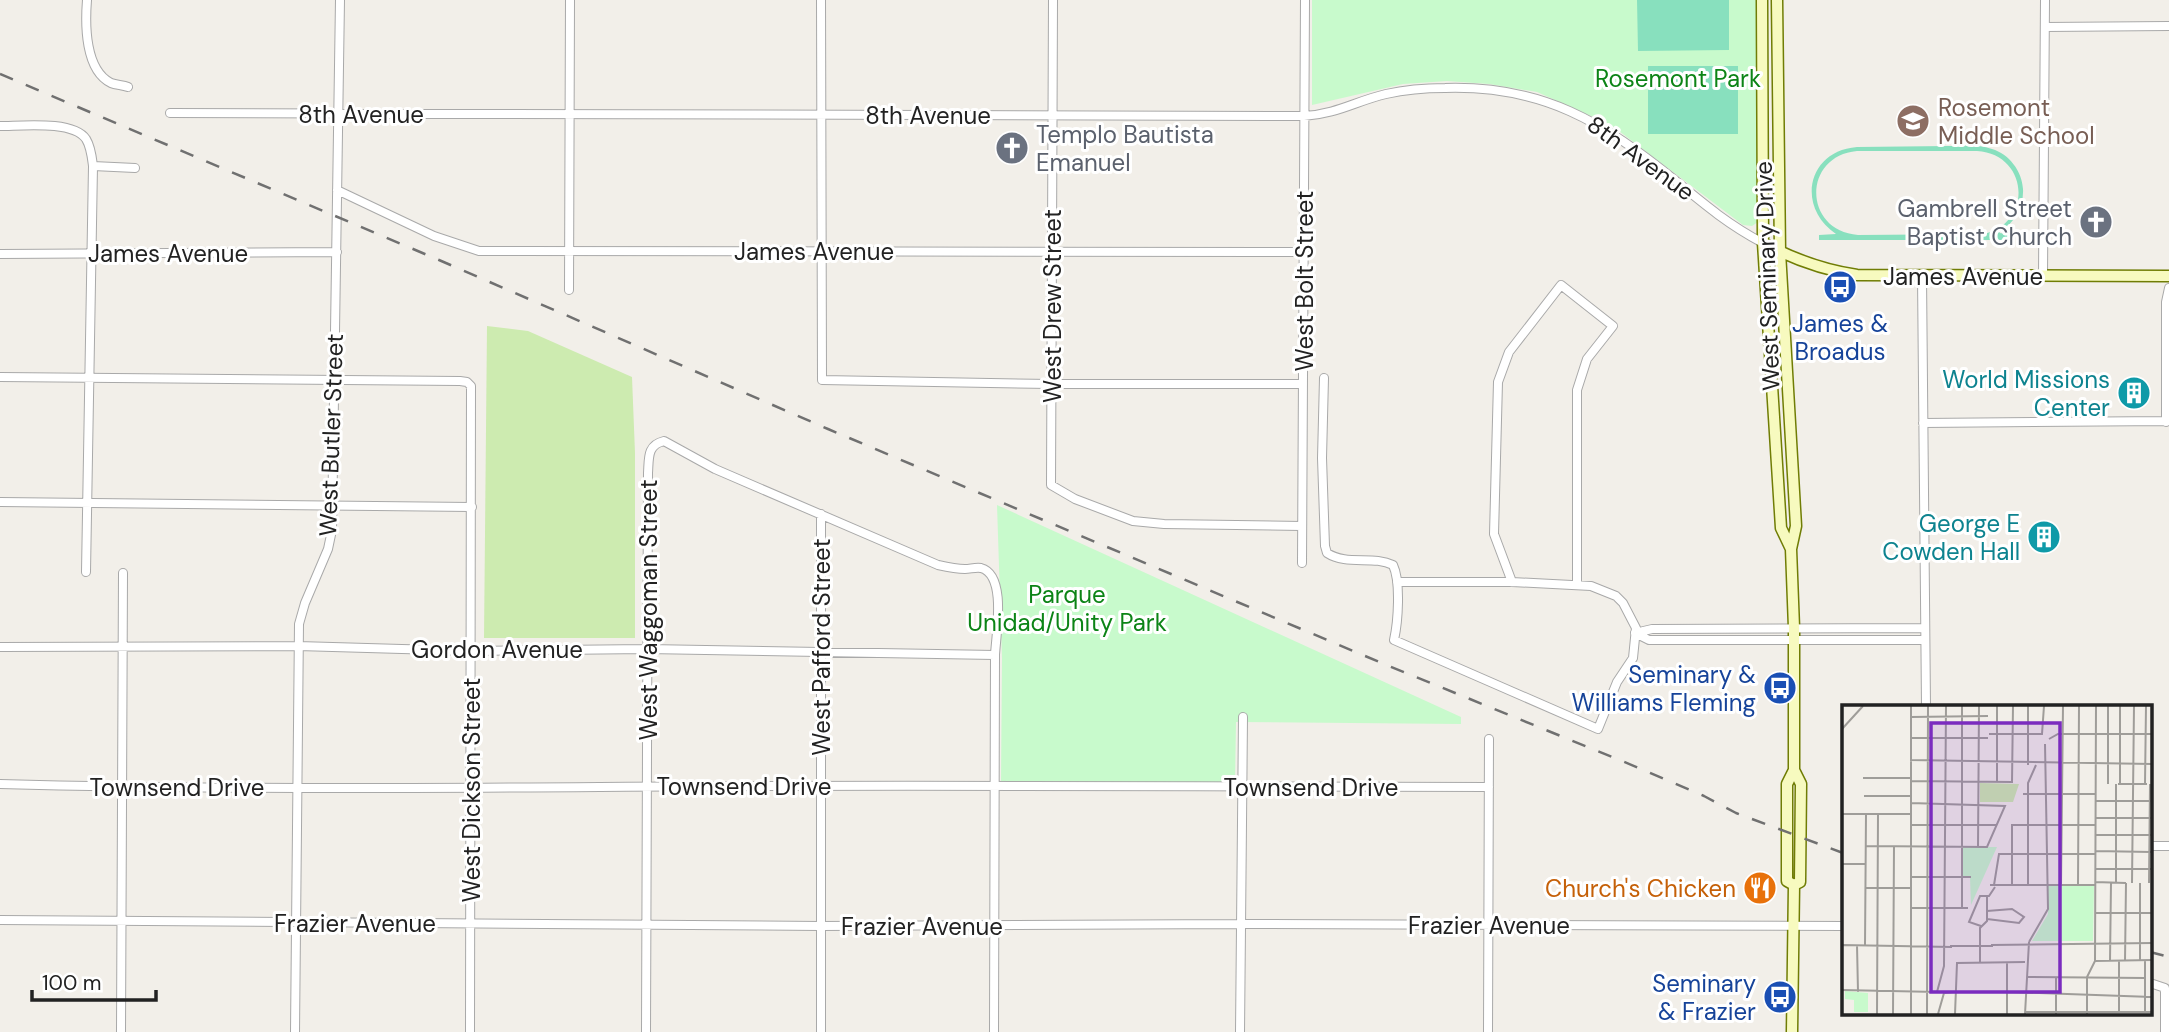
<svg xmlns="http://www.w3.org/2000/svg" width="2169" height="1032" font-family="'DM Sans',sans-serif">
<style>
.grass{fill:#cdebb0}
.park{fill:#c8facc}
.pitch{fill:#88e0be;fill-rule:evenodd}
.lines{fill:none;stroke-linecap:round;stroke-linejoin:round}
.street-casing{stroke:#a9a9a9;stroke-width:10}
.secondary-casing{stroke:#707d05;stroke-width:13}
.street{stroke:#fff;stroke-width:8}
.secondary{stroke:#f7fabf;stroke-width:10}
.rail{stroke:#707070;stroke-width:2.5;stroke-dasharray:14 14;stroke-linecap:butt}
.labels{text-anchor:middle;dominant-baseline:central;stroke-width:6;stroke-linejoin:round;paint-order:stroke}
.park-label{font-size:24px;fill:#0c8416;stroke:#fff}
.education-label{font-size:24px;fill:#785e54;stroke:#fff;text-anchor:start}
.street-label{font-size:24px;fill:#222;stroke:#fff}
.worship-label{font-size:24px;fill:#5b616d;stroke:#fff;text-anchor:start}
.transit-label{font-size:24px;fill:#164399;stroke:#fff;text-anchor:end}
.culture-label{font-size:24px;fill:#0d838f;stroke:#fff;text-anchor:end}
.food-label{font-size:24px;fill:#c56008;stroke:#fff;text-anchor:end}
.inset-road{fill:none;stroke:#9f9d99;stroke-width:2}
.view{fill:#7b2cbf;fill-opacity:0.15;stroke:#7b2cbf;stroke-width:3.5}
.inset-edge{fill:none;stroke:#222;stroke-width:3.5}
</style>
<rect width="100%" height="100%" fill="#f2efe9"/>
<path class="grass" d="M487,326L528,331L632,377L635,453V638H484Z"/>
<path class="park" d="M1312,0H1756L1758,222L1752,226L1743,225L1611,125L1537,92L1489,84L1447,81L1403,84L1312,105Z
M997,505L1461,717V724L1236,722L1235,783L1001,781L1002,658Z"/>
<path class="pitch" d="M1637,0H1729V50L1638,51Z
M1648,66H1738V134H1648Z
M1857,147C1888,147 1918,146 1949,146C1963,146 1978,144 1992,149C2009,154 2022,171 2023,189C2024,208 2014,223 1999,233L2009,234V240H1819V235L1836,234C1796,207 1807,151 1857,147ZM1857,151H1977C2028,154 2034,222 1984,234L1858,235C1803,231 1802,156 1857,151Z"/>
<g class="lines">
<defs>
<path id="street" d="M87,0C85,25 85,70 111,83C116,85 123,85 128,87
M821,0L822,380L1051,384H1303
M1053,0L1051,485L1075,499L1133,521L1164,524L1302,526
M2045,27L2169,26
M170,113L1304,116C1337,114 1356,101 1386,94C1404,90 1426,88 1445,88C1543,85 1603,122 1676,181C1705,205 1729,225 1763,243
M0,126C21,126 73,120 86,139C91,147 92,158 93,166L86,572
M93,166L135,168
M337,190L434,236L479,251L1304,252
M0,254L337,252
M1922,276L1926,706
M2043,276L2045,0
M569,290L570,0
M0,377L460,381L467,382L471,386L470,1032
M1324,378L1322,458L1325,546L1327,553C1347,566 1373,555 1393,565C1401,582 1398,622 1394,640L1598,729L1617,682L1633,658L1636,628L1623,603L1616,596L1591,586L1512,582H1397
M2166,422V302L2169,288
M1923,423L2169,421
M0,502L472,507
M821,514V1032
M1302,563L1305,0
M1512,582L1494,534L1498,382L1509,352L1561,285L1613,326L1587,359L1577,390V585
M1635,633L1649,640H1925
M1635,633L1652,629L1925,628
M0,647L298,646L471,651L647,649L995,655
M0,784C254,791 509,787 763,786C1005,785 1247,787 1489,787
M2150,846H2169
M0,920L820,926L1241,924L1843,926
M2150,983L2165,988V1032
M121,1032L123,573
M295,1032L299,624L305,603L328,549L332,530L340,0
M646,1032L648,473C649,458 647,445 664,441L715,469L938,565C947,567 956,569 965,569C970,569 976,567 981,568C1007,575 996,634 995,655L994,1032
M1240,1032L1243,717
M1488,1032L1489,739"/>
<path id="secondary" d="M1762,0L1763,243L1781,528L1791,549
M1777,0L1780,252L1796,526L1791,549L1794,628V770L1787,784V881L1794,885
M1763,243C1793,259 1823,270 1857,275L2169,276
M1792,1032L1794,885L1800,882L1801,784L1794,770"/>
</defs>
<use href="#street" class="street-casing"/>
<use href="#secondary" class="secondary-casing"/>
<use href="#street" class="street"/>
<use href="#secondary" class="secondary"/>
<path class="rail" d="M0,74L439,260L828,429L1384,664L1622,761L1704,796L1736,813L1843,853
M2150,952L2169,957"/>
</g>
<defs>
<symbol id="school-disc" viewBox="-11 -11 22 22"><circle r="9.5" fill="#8d6e63" stroke="#fff"/><path d="M0-5L7-2L0 1L-7-2ZM-4 1L0 2.5L4 1V4Q0 6-4 4Z" fill="#fff"/></symbol>
<symbol id="church-disc" viewBox="-11 -11 22 22"><circle r="9.5" fill="#6b7280" stroke="#fff"/><path d="M-1.2-6h2.4v3.5h3.3v2.4h-3.3V6h-2.4V-.1h-3.3v-2.4h3.3Z" fill="#fff"/></symbol>
<symbol id="bus-disc" viewBox="-11 -11 22 22"><circle r="9.5" fill="#1a4fb4" stroke="#fff"/><path d="M-5-6H5V4H4V6H2V4H-2V6H-4V4H-5ZM-3.5-4V0h7V-4ZM-3.5 1.2v1.5H-2V1.2ZM2 1.2v1.5H3.5V1.2Z" fill="#fff"/></symbol>
<symbol id="building-disc" viewBox="-11 -11 22 22"><circle r="9.5" fill="#0f9aa8" stroke="#fff"/><path d="M-4-6H4V6H1V3H-1V6H-4ZM-2.5-4.3h1.7v1.8h-1.7ZM.8-4.3h1.7v1.8H.8ZM-2.5-1h1.7V.8h-1.7ZM.8-1h1.7V.8H.8Z" fill="#fff"/></symbol>
<symbol id="restaurant-disc" viewBox="-11 -11 22 22"><circle r="9.5" fill="#e8710a" stroke="#fff"/><path d="M-5-6h1v4h1v-4h1v4h1v-4h1v5L-1.5 .5V6h-2V.5L-5-1ZM5-6V6H3V1.5H1.5Q1.5-4 5-6Z" fill="#fff"/></symbol>
</defs>
<g fill-rule="evenodd">
<use href="#school-disc" x="1894" y="102" width="38" height="38"/>
<use href="#church-disc" x="993" y="129" width="38" height="38"/>
<use href="#church-disc" x="2077" y="203" width="38" height="38"/>
<use href="#bus-disc" x="1821" y="268" width="38" height="38"/>
<use href="#building-disc" x="2115" y="374" width="38" height="38"/>
<use href="#building-disc" x="2025" y="518" width="38" height="38"/>
<use href="#bus-disc" x="1761" y="669" width="38" height="38"/>
<use href="#restaurant-disc" x="1741" y="869" width="38" height="38"/>
<use href="#bus-disc" x="1761" y="978" width="38" height="38"/>
</g>
<g class="labels">
<g class="park-label">
<text x="1678" y="78">Rosemont Park</text>
<text x="1067" y="594">Parque<tspan x="1067" dy="28">Unidad/Unity Park</tspan></text>
</g>
<g class="education-label">
<text x="1938" y="107">Rosemont<tspan x="1938" dy="28">Middle School</tspan></text>
</g>
<g class="street-label">
<text x="361" y="114">8th Avenue</text>
<text x="928" y="115">8th Avenue</text>
<text transform="translate(1641 158) rotate(36)">8th Avenue</text>
<text x="814" y="251">James Avenue</text>
<text x="168" y="253">James Avenue</text>
<text transform="translate(1767 276) rotate(-92)">West Seminary Drive</text>
<text x="1963" y="276">James Avenue</text>
<text transform="translate(1304 281) rotate(-90)">West Bolt Street</text>
<text transform="translate(1052 306) rotate(-90)">West Drew Street</text>
<text transform="translate(331 435) rotate(-88)">West Butler Street</text>
<text transform="translate(648 610) rotate(-90)">West Waggoman Street</text>
<text transform="translate(821 647) rotate(-90)">West Pafford Street</text>
<text x="497" y="649">Gordon Avenue</text>
<text x="744" y="786">Townsend Drive</text>
<text x="177" y="787">Townsend Drive</text>
<text x="1311" y="787">Townsend Drive</text>
<text transform="translate(471 790) rotate(-90)">West Dickson Street</text>
<text x="355" y="923">Frazier Avenue</text>
<text x="1489" y="925">Frazier Avenue</text>
<text x="922" y="926">Frazier Avenue</text>
</g>
<g class="worship-label">
<text x="1036" y="134">Templo Bautista<tspan x="1036" dy="28">Emanuel</tspan></text>
<text x="2072" y="208" text-anchor="end">Gambrell Street<tspan x="2072" dy="28">Baptist Church</tspan></text>
</g>
<g class="transit-label">
<text x="1840" y="323" text-anchor="middle">James &amp;<tspan x="1840" dy="28">Broadus</tspan></text>
<text x="1756" y="674">Seminary &amp;<tspan x="1756" dy="28">Williams Fleming</tspan></text>
<text x="1756" y="983">Seminary<tspan x="1756" dy="28">&amp; Frazier</tspan></text>
</g>
<g class="culture-label">
<text x="2110" y="379">World Missions<tspan x="2110" dy="28">Center</tspan></text>
<text x="2020" y="523">George E<tspan x="2020" dy="28">Cowden Hall</tspan></text>
</g>
<g class="food-label">
<text x="1736" y="888">Church's Chicken</text>
</g>
</g>
<g transform="translate(1842 705)">
<rect width="310" height="310" fill="#f2efe9"/>
<path d="M138,78L177,79L171,97H138Z" fill="#cdebb0"/>
<path d="M121,142H155L129,200L128,172H120ZM205,181H252L251,236H190L206,209ZM3,286L26,288V307H12V295L3,294Z" fill="#c8facc"/>
<path class="inset-road" d="M186,1V60M69,12L146,11M0,24L21,1M147,29H200L202,1M69,33H146M207,34L216,29H310M68,55L310,59M21,73H69M69,76L170,77L171,1M155,77V1M266,79V1M274,79V177M276,79H305M278,79V1M303,79L304,1M181,89H253M22,91H69M253,96H309M0,109H69M253,113H309M69,120H154M253,130H309M24,141L145,142L163,101L69,98M136,142L137,1M253,146L309,147M0,159H23M253,164H309M69,172H129M253,177L284,178M290,178L292,1M307,178L308,79M148,180H253M152,180L157,149H253M170,180V120H253M186,180V78L194,60M219,180L221,1M236,180L237,1M23,183H69M69,203H126M120,203V1M253,208H310M145,214L177,218L182,212L170,204L145,206M139,221L127,217L138,191H147L153,182M187,237L206,204L203,39M0,240L110,242M15,240L16,287M23,240L24,109M149,240L310,238M108,241H151M253,256L310,255M268,256L269,178M277,256V307M283,256L284,178M298,256V178M303,256V307M138,257V223L145,216V192M165,257V309M185,272L303,273M214,272V309M0,284V240M0,285L95,287L102,261L104,1M165,287L310,292M183,307H310M35,309L36,109M51,309L52,141M69,309V1M85,309L86,1M96,309L102,288L112,287M113,309L115,258L183,257M183,309L187,237M245,309V272L253,256L254,1"/>
<path class="view" d="M89,18H218V287H89Z"/>
<rect width="310" height="310" class="inset-edge"/>
</g>
<path d="M32 990v10h124v-10" fill="none" stroke="#222222" stroke-width="3.5"/>
<text x="42" y="990" font-size="21" fill="#222222" stroke="#ffffff" stroke-width="5" paint-order="stroke">100 m</text>
</svg>
